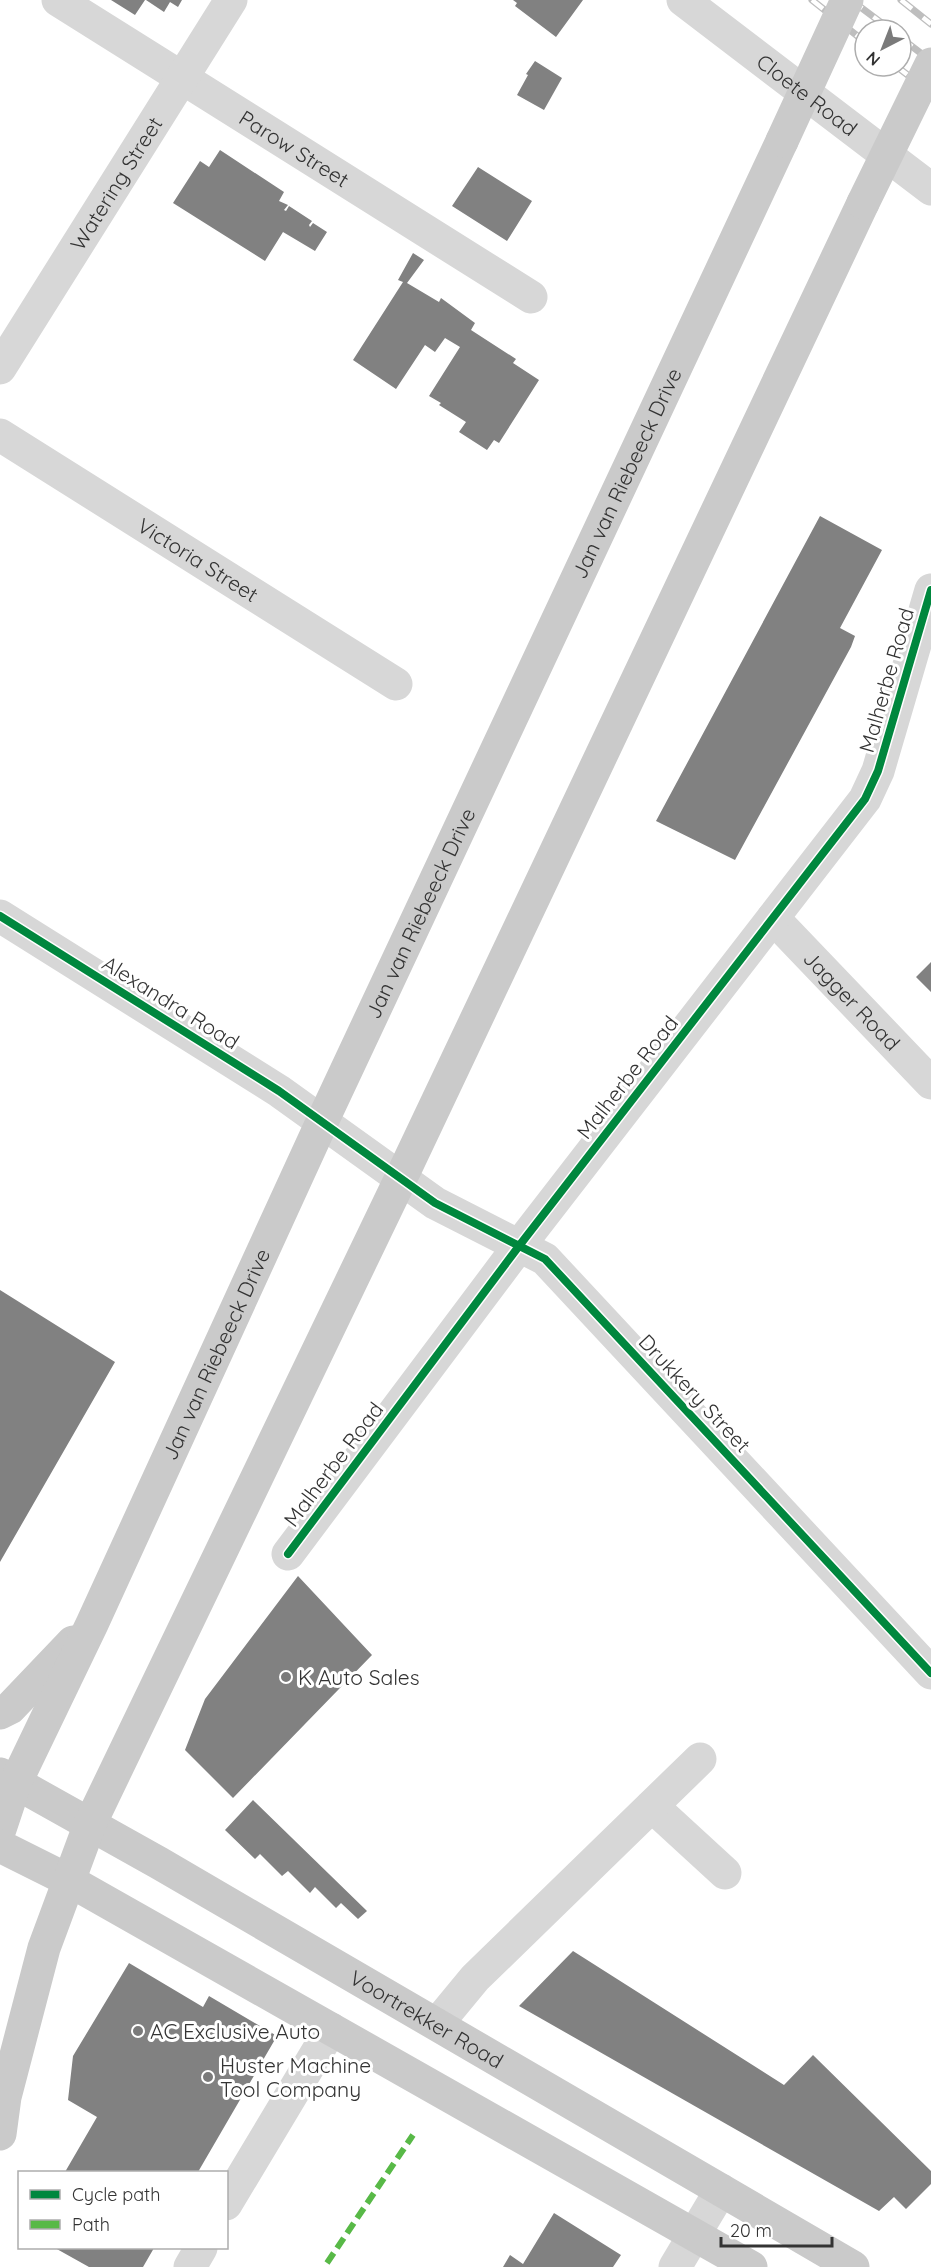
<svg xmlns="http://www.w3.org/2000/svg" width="931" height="2267" font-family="Quicksand,sans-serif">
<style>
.building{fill:#818181}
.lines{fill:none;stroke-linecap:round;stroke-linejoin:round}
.minor{stroke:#d7d7d7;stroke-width:33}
.major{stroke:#cacaca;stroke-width:33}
.rail-casing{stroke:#bebebe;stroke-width:7}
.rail{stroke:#fff;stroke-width:4.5;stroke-dasharray:14;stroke-linecap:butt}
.major-bridge{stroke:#cacaca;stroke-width:33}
.quiet{stroke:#58b947;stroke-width:6;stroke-dasharray:12 6;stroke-linecap:butt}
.cycleway-casing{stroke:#fff;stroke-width:11}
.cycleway{stroke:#00873e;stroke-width:8}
.poi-dot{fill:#7a7a7a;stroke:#fff;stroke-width:2}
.labels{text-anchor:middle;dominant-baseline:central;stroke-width:6;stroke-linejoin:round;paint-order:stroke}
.street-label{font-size:21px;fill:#333;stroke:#fff}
.poi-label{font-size:21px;fill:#333;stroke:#fff;text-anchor:start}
</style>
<rect width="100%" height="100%" fill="#fff"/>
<path class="building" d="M111,0H145L135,15Z
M146,0H182L178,7L170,2L164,12Z
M513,0H583L556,37L515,6L517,3Z
M535,61L562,78L544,110L517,95L528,75L526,74Z
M220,150L284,192L279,201L288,205L284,210L286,211L289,206L312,221L309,225L310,227L313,223L327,232L315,251L283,232L265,261L173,203L200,161L209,167Z
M478,167L532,201L507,241L452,206Z
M413,253L424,260L407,283L439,302L441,298L475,323L471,330L516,359L513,363L539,380L499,443L494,440L487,450L459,432L466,422L439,405L441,403L429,396L460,347L445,338L435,352L425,345L396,389L353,360L403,282L398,280Z
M820,516L882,550L840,628L855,636L851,647L735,860L656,821Z
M931,962V992L916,977Z
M0,1290L115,1362L0,1562Z
M298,1576L372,1655L233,1798L185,1750L205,1699Z
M253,1800L367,1911L358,1919L341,1903L336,1908L315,1887L310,1893L288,1871L282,1876L260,1854L255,1859L225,1830Z
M573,1951L784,2085L813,2055L931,2171V2184L906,2209L894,2197L879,2211L519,2006Z
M129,1963L203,2007L209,1996L277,2036L198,2172H65L97,2117L68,2100L73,2056Z
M554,2213L621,2255L613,2267H503L510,2255L523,2264Z
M55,2248H154L143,2267H89Z"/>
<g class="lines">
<g class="minor">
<path id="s1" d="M58,0L531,297"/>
<path id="s2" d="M683,0L931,189"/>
<path id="s3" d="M0,368L231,0"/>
<path id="s4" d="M0,435L396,684"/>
<path d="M0,916L279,1091L435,1203L545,1259L931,1673"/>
<path id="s5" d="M773,918L931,1083"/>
<path d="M288,1554L519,1246L865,799L878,771L931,590"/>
<path d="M652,1806L725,1873"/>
<path d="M437,2024L475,1978L700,1759"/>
<path d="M226,2204L331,2029"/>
<path d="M190,2267L201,2248"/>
<path d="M675,2267L721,2190"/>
</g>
<g class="major">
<path d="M0,1713L10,1708L73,1642"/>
<path id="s6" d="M0,1774L159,1863L853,2267"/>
<path id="s7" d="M0,1829L15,1784L92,1624L322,1122L782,141"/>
<path d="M0,1846L68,1880L751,2267"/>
<path d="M0,2134L5,2097L44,1948L90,1824L401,1178L863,203"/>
</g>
<defs>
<path id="rail" d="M812,0L865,42
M851,0L891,30
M901,0L931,24
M901,38L931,61
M896,66L931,93"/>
</defs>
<use href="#rail" class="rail-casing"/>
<use href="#rail" class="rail"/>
<path class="major-bridge" d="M782,141L847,0
M863,203L931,64"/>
<path class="quiet" d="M327,2263L413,2135"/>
<defs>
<path id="cycleway" d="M0,916L279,1091L435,1203L545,1259L931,1673
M288,1554L519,1246L865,799L878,771L931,590"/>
</defs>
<use href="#cycleway" class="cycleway-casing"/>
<use href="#cycleway" class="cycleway"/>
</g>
<g class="poi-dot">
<circle cx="286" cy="1677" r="6"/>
<circle cx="138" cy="2031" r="6"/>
<circle cx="208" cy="2077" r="6"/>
</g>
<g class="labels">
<g class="street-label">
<text stroke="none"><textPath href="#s2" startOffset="156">Cloete Road</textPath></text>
<text stroke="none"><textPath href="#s1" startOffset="279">Parow Street</textPath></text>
<text stroke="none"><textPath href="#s3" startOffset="218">Watering Street</textPath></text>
<text stroke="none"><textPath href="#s7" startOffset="1494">Jan van Riebeeck Drive</textPath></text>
<text stroke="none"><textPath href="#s4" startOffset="234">Victoria Street</textPath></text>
<text transform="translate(886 680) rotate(-74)">Malherbe Road</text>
<text stroke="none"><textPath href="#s7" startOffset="1008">Jan van Riebeeck Drive</textPath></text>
<text stroke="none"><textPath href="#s5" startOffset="114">Jagger Road</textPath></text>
<text transform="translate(171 1002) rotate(32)">Alexandra Road</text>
<text transform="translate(627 1077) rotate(-52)">Malherbe Road</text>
<text stroke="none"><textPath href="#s7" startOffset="522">Jan van Riebeeck Drive</textPath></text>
<text transform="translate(695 1393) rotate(47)">Drukkery Street</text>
<text transform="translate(333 1464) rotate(-53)">Malherbe Road</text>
<text stroke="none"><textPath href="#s6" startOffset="492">Voortrekker Road</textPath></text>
</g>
<g class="poi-label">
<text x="298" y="1677">K Auto Sales</text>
<text x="150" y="2031">AC Exclusive Auto</text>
<text x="220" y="2065">Huster Machine<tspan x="220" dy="24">Tool Company</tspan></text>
</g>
</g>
<rect x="18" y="2171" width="210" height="78" fill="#ffffff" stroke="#adadad" stroke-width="1.5"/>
<rect x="30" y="2190" width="30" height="9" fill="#00873e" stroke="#adadad" stroke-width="1.5"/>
<text x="72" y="2201" font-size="18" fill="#333333">Cycle path</text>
<rect x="30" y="2220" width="30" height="9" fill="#58b947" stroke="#adadad" stroke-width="1.5"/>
<text x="72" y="2231" font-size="18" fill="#333333">Path</text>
<g transform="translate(883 48) rotate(222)"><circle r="28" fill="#ffffff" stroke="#adadad" stroke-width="1.5"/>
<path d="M0-4.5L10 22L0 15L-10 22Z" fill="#7a7a7a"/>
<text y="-9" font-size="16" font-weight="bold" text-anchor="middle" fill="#333333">N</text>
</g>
<path d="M721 2237v9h111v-9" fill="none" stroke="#333333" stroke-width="3"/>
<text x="730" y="2237" font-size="18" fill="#333333" stroke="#ffffff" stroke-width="4.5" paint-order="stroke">20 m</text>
</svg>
